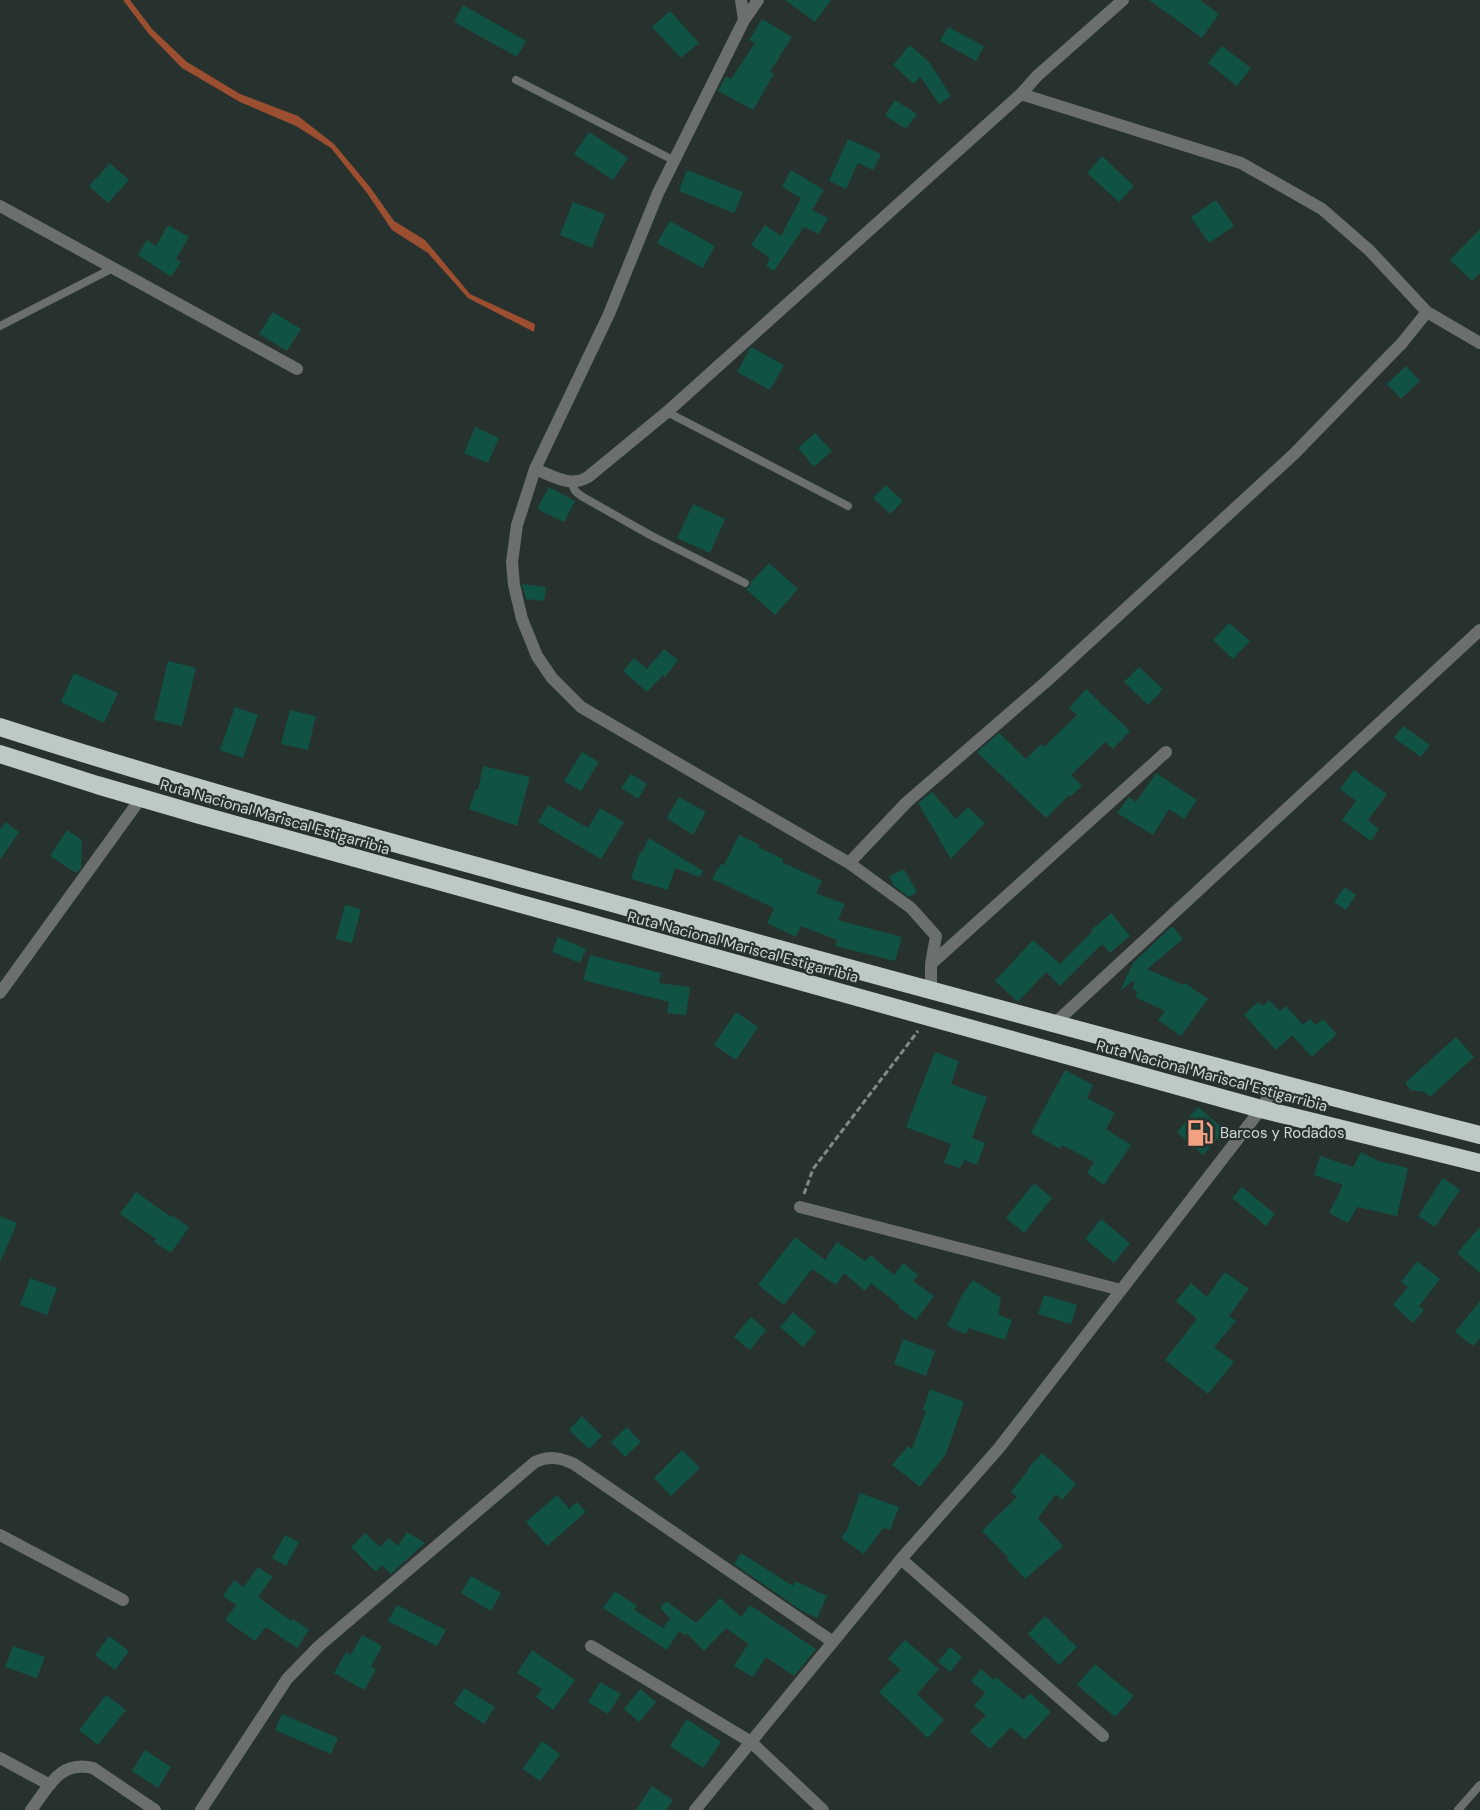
<svg xmlns="http://www.w3.org/2000/svg" width="1480" height="1810" font-family="'DM Sans',sans-serif">
<style>
.water{fill:#9c4e30}
.building{fill:#105244}
.lines{fill:none;stroke-linecap:round;stroke-linejoin:round}
.path{stroke:#818a88;stroke-width:3;stroke-dasharray:6 3;stroke-linecap:butt}
.lane{stroke:#6b706e;stroke-width:8}
.street{stroke:#6b706e;stroke-width:12}
.highway{stroke:#bcc9c5;stroke-width:18}
.labels{text-anchor:middle;dominant-baseline:central;stroke-width:4.5;stroke-linejoin:round;paint-order:stroke}
.street-label{font-size:15px;fill:#d1d8d6;stroke:#27322f}
.poi-label{font-size:15px;fill:#d1d8d6;stroke:#27322f;text-anchor:start}
</style>
<rect width="100%" height="100%" fill="#27322f"/>
<path class="water" d="M123,0H130L152,29L187,62L240,94L298,116L334,144L370,187L394,221L425,240L470,294L535,324L534,332L468,298L428,253L392,230L367,193L331,148L296,126L240,102L182,68L148,33Z"/>
<path class="building" d="M785,0H831L815,22Z
M1149,0H1200L1219,14L1202,38Z
M463,5L526,41L517,57L454,22Z
M670,11L699,43L681,58L652,27Z
M762,19L792,37L770,72L774,74L753,110L718,91L726,76L731,79L755,43L749,40Z
M948,27L984,46L976,61L940,41Z
M910,45L929,62L951,96L939,104L920,76L914,84L893,65Z
M1222,46L1251,68L1237,86L1208,63Z
M895,100L917,114L906,129L885,115Z
M589,132L628,158L613,180L574,154Z
M848,139L881,154L873,170L858,163L846,189L829,181Z
M1102,156L1134,186L1119,202L1087,173Z
M110,163L129,180L108,203L89,186Z
M687,170L743,192L734,213L679,191Z
M791,170L824,190L812,210L828,218L819,234L804,227L774,271L766,266L770,258L751,245L765,225L781,236L801,198L782,187Z
M1216,200L1234,226L1209,243L1191,217Z
M573,202L605,214L592,248L560,235Z
M670,221L715,246L703,268L657,243Z
M168,225L189,237L176,259L181,262L171,277L138,255L147,240L156,246Z
M1480,229V273L1472,281L1450,260Z
M273,312L301,329L287,351L259,334Z
M751,347L784,365L770,390L737,372Z
M1406,366L1420,381L1401,399L1387,384Z
M475,427L499,438L488,463L464,453Z
M815,433L832,451L814,467L798,448Z
M886,485L903,501L890,514L873,498Z
M549,487L575,501L564,522L537,509Z
M693,504L725,519L710,553L677,538Z
M769,563L798,589L775,615L746,589L750,586L751,582Z
M522,584L546,587L544,601L526,599Z
M1229,623L1250,641L1233,659L1213,640Z
M664,649L678,660L665,677L663,675L647,692L623,671L634,658L647,669Z
M168,661L196,668L182,726L154,720Z
M1139,667L1163,689L1148,705L1124,682Z
M74,673L118,693L104,723L61,702Z
M1086,689L1130,731L1113,749L1105,742L1071,775L1082,786L1070,797L1069,795L1046,818L977,752L999,733L1026,759L1041,744L1044,747L1077,715L1069,708Z
M235,707L258,715L243,758L220,750Z
M290,710L316,716L308,750L281,744Z
M1403,726L1430,745L1421,757L1394,738Z
M582,752L599,762L581,791L564,781Z
M483,766L530,777L517,826L469,809L476,789L478,790Z
M1354,770L1387,794L1368,820L1379,829L1371,841L1342,820L1356,801L1340,789Z
M1156,773L1197,800L1184,819L1169,809L1153,835L1117,813L1129,797L1136,802Z
M631,774L647,784L638,799L621,788Z
M932,792L956,819L968,807L985,823L951,859L918,803Z
M679,797L706,812L693,835L667,818Z
M548,805L588,828L600,808L624,822L601,859L538,822Z
M5,822L19,832L0,860V830Z
M67,830L82,840L81,868L76,873L50,856Z
M739,835L760,845L758,847L783,859L782,862L822,881L816,893L845,904L838,920L902,937L895,961L835,946L837,940L801,926L796,937L767,923L774,908L712,879L721,864L724,865Z
M649,838L703,871L700,877L675,868L668,890L631,879L640,852H642Z
M904,869L917,892L909,897L894,886L889,876Z
M1345,887L1356,895L1346,910L1334,902Z
M345,905L361,909L352,943L336,939Z
M1111,913L1130,936L1110,953L1102,944L1060,986L1046,972L1018,1002L995,981L1033,940L1060,964L1092,932L1091,930Z
M1172,926L1183,939L1147,969L1183,985L1185,983L1208,999L1181,1036L1158,1020L1165,1011L1135,997L1138,992L1132,989L1135,982L1133,981L1120,991L1133,963Z
M558,937L586,949L580,963L552,952Z
M590,955L661,973L659,983L690,987L686,1015L667,1013L669,1002L583,980Z
M1269,1000L1280,1011L1286,1006L1303,1025L1310,1019L1316,1025L1323,1019L1337,1034L1312,1057L1292,1035L1276,1050L1244,1015L1258,1002L1263,1006Z
M736,1012L758,1027L736,1060L714,1045Z
M1456,1037L1474,1057L1430,1097L1425,1092L1411,1090L1405,1083Z
M935,1052L959,1061L951,1084L987,1097L972,1138L985,1143L977,1165L964,1160L960,1168L944,1163L951,1144L906,1127Z
M1065,1070L1093,1085L1087,1098L1115,1113L1106,1129L1131,1145L1104,1185L1087,1173L1094,1162L1062,1145L1060,1149L1031,1133Z
M1198,1107L1225,1130L1203,1155L1177,1132Z
M1361,1152L1378,1161L1408,1168L1397,1216L1357,1207L1348,1223L1329,1213L1343,1185L1314,1175L1320,1156L1353,1167Z
M1443,1178L1460,1190L1435,1227L1418,1216Z
M1034,1183L1052,1198L1024,1233L1006,1218Z
M1242,1187L1275,1214L1266,1226L1232,1198Z
M136,1192L171,1217L172,1215L189,1227L171,1253L154,1242L156,1239L120,1214Z
M0,1216L17,1223L0,1263Z
M1101,1219L1130,1243L1114,1263L1085,1239Z
M1480,1227V1273L1457,1253Z
M795,1237L825,1260L837,1242L865,1261L871,1255L894,1275L903,1263L918,1275L913,1281L934,1296L916,1320L898,1307L899,1305L871,1283L865,1291L844,1273L836,1285L812,1269L784,1305L758,1285Z
M1417,1261L1440,1279L1419,1306L1424,1310L1413,1323L1393,1305L1408,1287L1401,1282Z
M1225,1272L1249,1289L1229,1316L1236,1321L1214,1347L1234,1362L1208,1394L1165,1360L1197,1319L1176,1301L1191,1283L1207,1297Z
M30,1278L57,1288L47,1315L20,1305Z
M973,1280L1001,1298L998,1315L1012,1320L1005,1340L969,1328L966,1334L947,1326L962,1295Z
M1044,1295L1077,1305L1071,1324L1038,1314Z
M1480,1301V1338L1473,1346L1455,1332Z
M793,1312L816,1332L803,1347L780,1327Z
M751,1317L766,1330L750,1350L734,1337Z
M903,1339L935,1351L926,1376L894,1364Z
M930,1389L964,1402L946,1454L920,1487L892,1465L908,1446L912,1449L926,1411L923,1410Z
M582,1416L602,1436L589,1449L569,1430Z
M627,1427L641,1442L625,1457L611,1442Z
M682,1450L700,1468L671,1496L654,1478Z
M1042,1453L1076,1484L1062,1500L1056,1494L1038,1518L1063,1546L1025,1579L1007,1559L1008,1557L982,1531L1017,1497L1011,1492L1029,1469L1028,1468Z
M860,1493L899,1507L890,1530L883,1528L864,1554L841,1538L847,1530Z
M557,1495L569,1509L577,1502L586,1512L547,1546L526,1522Z
M407,1532L425,1543L391,1574L382,1565L376,1572L351,1547L365,1533L380,1547L389,1538L398,1546Z
M285,1535L299,1542L286,1566L272,1558Z
M741,1553L793,1586L795,1581L827,1596L817,1618L802,1611L734,1564Z
M258,1567L273,1577L258,1597L291,1621L293,1619L309,1630L297,1648L266,1627L255,1641L225,1620L236,1605L223,1596L234,1580L244,1587Z
M471,1576L501,1593L491,1611L461,1593Z
M615,1591L637,1606L634,1610L663,1628L670,1618L660,1608L666,1601L696,1623L720,1598L741,1617L750,1605L816,1649L794,1676L766,1657L753,1677L734,1666L748,1644L726,1628L704,1651L686,1633L684,1635L679,1631L667,1650L603,1608Z
M397,1605L446,1630L437,1646L388,1621Z
M1045,1616L1077,1647L1059,1665L1028,1634Z
M362,1635L382,1646L371,1667L376,1670L364,1690L334,1673L346,1652L351,1655Z
M109,1636L129,1651L115,1670L95,1655Z
M905,1640L939,1669L917,1694L944,1720L928,1738L879,1692L901,1670L888,1659Z
M13,1646L45,1657L37,1678L5,1667Z
M950,1647L962,1657L950,1672L938,1662Z
M532,1650L575,1680L553,1710L536,1697L542,1689L517,1673Z
M1095,1664L1134,1696L1115,1717L1077,1685Z
M981,1669L994,1680L996,1677L1024,1700L1030,1693L1051,1712L1025,1740L1011,1727L990,1749L970,1731L986,1715L974,1706L985,1693L971,1681Z
M600,1682L621,1694L608,1714L588,1702Z
M464,1688L495,1707L484,1724L454,1704Z
M640,1689L656,1702L639,1722L624,1709Z
M106,1695L126,1710L98,1745L79,1730Z
M282,1714L338,1738L331,1754L275,1730Z
M687,1719L721,1742L703,1768L670,1746Z
M542,1741L560,1754L540,1781L523,1769Z
M145,1750L171,1767L158,1788L132,1771Z
M652,1786L673,1800L666,1810H636Z"/>
<g class="lines">
<path class="path" d="M804,1194L813,1169L918,1031"/>
<path class="lane" d="M516,80L675,161
M0,326L113,268
M667,412L848,506
M573,482C572,490 577,493 583,497L650,535L745,583
M1458,1810L1480,1785"/>
<path class="street" d="M741,0L744,20
M758,0L744,20L658,193L609,314L535,469L517,525L512,562L514,585L522,619L537,656L552,678L581,707L849,863L911,908L936,936L931,964V991
M1021,94L1241,163L1322,209L1369,250L1427,312L1480,343
M0,206L297,369
M535,469C553,476 570,488 588,477L667,412L1021,94L1037,76L1123,0
M849,863L907,802L1048,680L1294,454L1402,343L1427,312
M931,964L1166,752
M0,993L141,798
M1055,1023L1480,630
M800,1207L1121,1290
M0,1535L123,1600
M901,1559L1103,1736
M591,1646L751,1742L823,1810
M0,1758L50,1785
M31,1810C49,1787 59,1760 93,1768L155,1810
M201,1810L287,1679L319,1646L535,1462C549,1456 559,1457 574,1464L833,1642
M695,1810L901,1559L999,1448L1261,1109L1277,1083"/>
<path class="highway" d="M0,727C208,794 419,850 630,908C913,986 1196,1063 1480,1135
M0,754L97,785L200,815L1261,1109L1480,1163"/>
</g>
<defs>
<symbol id="fuel-bare" viewBox="-9 -9 18 18"><path d="M-5.5-6h7V0h2V4h1.3V-2.5L3-4.5l.8-.8L6-3V5H2.5V1h-1V6h-7ZM-4.2-4.7v3.2H.2V-4.7Z" fill="#f2a081" stroke="#27322f" stroke-width="2.5" paint-order="stroke"/></symbol>
</defs>
<g fill-rule="evenodd">
<use href="#fuel-bare" x="1181" y="1114" width="38" height="38"/>
</g>
<g class="labels">
<g class="street-label">
<text transform="translate(275 817) rotate(16)">Ruta Nacional Mariscal Estigarribia</text>
<text transform="translate(743 947) rotate(15)">Ruta Nacional Mariscal Estigarribia</text>
<text transform="translate(1212 1076) rotate(15)">Ruta Nacional Mariscal Estigarribia</text>
</g>
<g class="poi-label">
<text x="1220" y="1133">Barcos y Rodados</text>
</g>
</g>
</svg>
